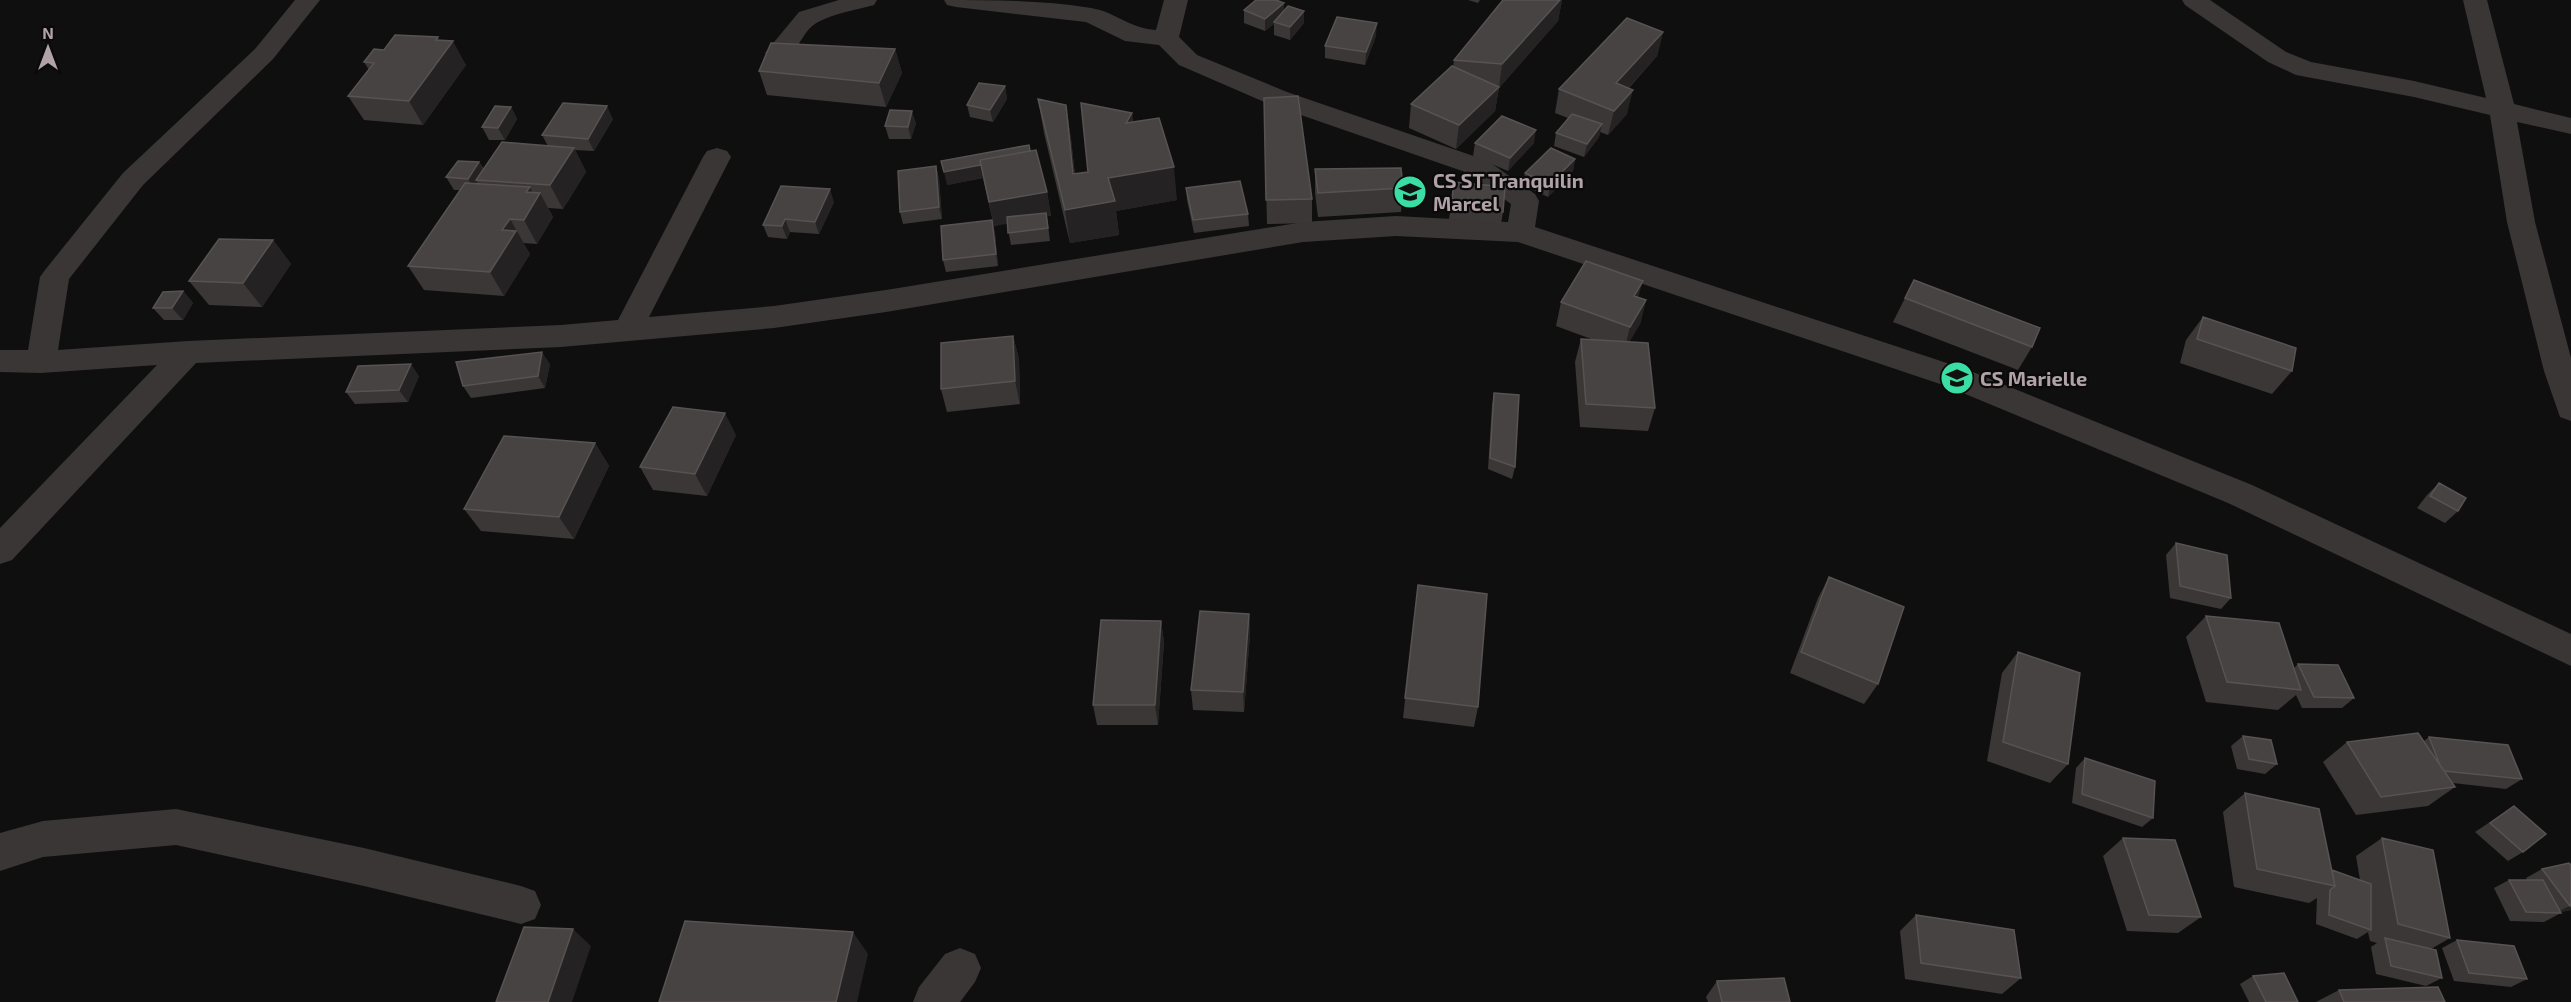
<svg xmlns="http://www.w3.org/2000/svg" width="2571" height="1002" font-family="'Exo 2',sans-serif">
<style>
.lines{fill:none;stroke-linecap:round;stroke-linejoin:round}
.minor{fill:#3a3636;fill-rule:evenodd}
.wall{fill:#3b3737}
.shaded-wall{fill:#242222}
.building{fill:#474343;stroke:#585253;stroke-width:1.5}
.labels{text-anchor:middle;dominant-baseline:central;stroke-width:4.5;stroke-linejoin:round;paint-order:stroke}
.poi-label{font-size:20px;font-weight:bold;fill:#b0a2a6;stroke:#0b0a0a;text-anchor:start}
</style>
<rect width="100%" height="100%" fill="#100f0f"/>
<g class="lines">
<path class="minor" d="M295,0H320L273,59L143,185L69,279L58,350L188,341L561,325L618,320L703,157L707,151L717,148L727,151L731,157L649,317L774,306L886,290L1303,222L1396,216L1508,222L1511,204L1468,173L1269,104L1179,65L1159,45L1125,41L1086,22L956,7L947,5L944,0C993,0 1042,0 1091,8C1116,12 1128,28 1156,30L1164,0H1188L1179,37L1197,55L1287,92L1488,161L1535,194L1539,201L1535,227L1968,370L2252,485L2571,634V666L2228,503L1946,386L1518,242L1396,236L1303,242L886,312L774,328L561,347L196,363L12,560L0,564V528L157,365L41,373L0,372V350H28L40,277L45,270L123,173L255,49Z
M839,0H877L874,5C856,10 835,13 818,22C798,32 798,66 769,58L765,53L799,12Z
M2182,0H2210L2286,52L2311,62L2414,81L2486,98L2463,0H2487L2514,104L2571,118V134L2517,122L2535,222L2571,358V421L2560,417L2544,371L2507,222L2490,115L2414,97L2296,75L2268,62L2185,5Z
M176,809L364,848L521,886L535,891L541,905L535,919L521,924L364,886L176,845L43,857L0,871V833L43,821Z
M960,948L975,954L981,968L975,982L960,1002H913L919,987L945,954Z"/>
</g>
<path class="wall" d="M1468,0H1480L1478,3Z
M1503,0H1562L1558,21L1499,88L1495,111L1456,149L1409,128L1411,104L1453,67L1454,60Z
M1284,3V11L1304,23L1290,40L1274,35V24L1265,31L1244,23V10Z
M1663,32L1657,56L1629,88L1627,114L1608,135L1600,132L1599,137L1584,157L1554,146L1556,133L1568,118L1555,113L1559,89Z
M1376,36L1365,65L1325,58V46Z
M438,37L439,40L466,65L423,125L364,120L348,96L369,70L364,62L384,50Z
M895,49L902,73L886,107L767,95L759,71Z
M1005,86L1007,99L993,122L970,117L967,105Z
M1264,98L1312,199V223L1267,224Z
M1038,99L1066,105L1071,139L1075,174L1088,172L1132,113L1133,122L1177,200L1116,211L1119,235L1070,243L1044,133Z
M511,107L517,119L505,140H489L482,127Z
M613,119L594,151L575,150L586,172L563,209L548,208L553,217L537,244L523,243L530,254L504,296L424,290L408,266L460,190H454L446,177L479,162L484,169L548,146L542,135Z
M916,123L911,139H889L885,126Z
M1475,143H1534L1508,171L1473,156Z
M1030,151L1047,192L1051,216H1047L1050,241L1011,245L1007,223L994,226L983,178L947,185Z
M1575,159L1573,171L1548,197L1523,185L1525,173Z
M936,166L939,179L942,219L903,224L900,212Z
M1315,169L1403,188L1401,212L1318,217L1315,193Z
M1454,182L1503,212L1501,224L1449,219Z
M1186,188L1248,214L1249,226L1194,233L1187,200Z
M834,202L819,234L790,232L787,239L768,237L763,225Z
M992,220L995,233L998,266L946,272L943,260Z
M273,240L291,264L262,307L209,305L189,281Z
M1914,280L2032,347L2018,370L1893,322Z
M183,291L193,303L183,320H164L153,308Z
M1638,298L1646,300L1640,324L1629,342L1655,408L1648,431L1580,427L1575,362L1581,339L1594,340L1556,326L1561,302Z
M2203,317L2292,371L2272,394L2180,363L2186,340Z
M1013,336L1019,359L1020,404L947,412L941,389Z
M550,364L545,388L471,398L463,386Z
M419,376L408,402L355,404L346,392Z
M1494,393L1515,467L1512,479L1488,469L1492,405Z
M736,435L707,496L653,490L640,467Z
M595,443L609,466L574,539L481,531L464,509Z
M2439,483L2458,511L2445,523L2417,508L2427,495Z
M2176,543L2231,598L2221,609L2170,598L2166,555Z
M1829,577L1878,684L1864,704L1790,673L1818,598Z
M1418,585L1478,707L1474,727L1403,718Z
M1249,614L1250,634L1244,712L1193,710L1191,690Z
M2206,616L2294,668L2298,664L2354,698L2342,708H2302L2296,695L2278,710L2206,702L2186,637Z
M1161,621L1164,642L1158,725H1097L1093,705Z
M2018,652L2068,764L2050,783L1987,761L2002,673Z
M2243,736L2277,764L2265,774L2237,769L2231,746Z
M2429,737L2522,779L2506,789L2453,783L2455,787L2428,806L2356,815L2323,762L2347,742L2424,741Z
M2085,758L2153,818L2142,827L2072,803L2076,768Z
M2245,793L2332,870L2360,880L2356,856L2382,838L2450,938L2431,949L2442,978L2426,986L2376,974L2371,947L2377,943L2370,941L2368,932L2357,939L2316,924L2317,898L2309,903L2234,887L2223,812Z
M2514,806L2523,852L2508,861L2475,832Z
M2123,838L2201,917L2178,933L2127,931L2103,856Z
M2569,863L2571,910L2560,912L2561,913L2544,922L2510,921L2494,888L2509,880H2527L2526,878L2542,869Z
M1916,915L2021,978L2002,994L1905,979L1900,931Z
M2457,940L2527,979L2511,987L2454,981L2442,948Z
M2253,976L2298,1002H2249L2240,984Z
M1717,981L1790,1002H1708L1706,997Z
M2339,990L2445,1002H2316Z"/>
<path class="shaded-wall" d="M1560,0H1562L1558,21L1499,88L1502,64Z
M1284,3V16L1274,22V24L1265,31V19Z
M1304,11V23L1290,40V27Z
M1377,23L1376,36L1365,65L1366,52Z
M1663,32L1657,56L1611,107L1616,83Z
M438,37L445,51L453,41L466,65L423,125L409,101Z
M895,49L902,73L886,107L879,83Z
M1005,86L1007,99L993,122L990,110Z
M1499,87L1495,111L1456,149L1459,125Z
M1633,90L1627,114L1608,135L1614,111Z
M1066,105L1071,139L1078,207L1073,174Z
M607,106L613,119L594,151L588,139Z
M511,107L517,119L505,140L498,128Z
M912,111L916,123L911,139L908,127Z
M1132,113L1136,146L1126,123Z
M1602,124L1599,137L1584,157L1587,144Z
M1536,130L1534,143L1508,171L1510,158Z
M574,148L586,172L563,209L550,185Z
M1032,156L1034,168L947,185L944,172Z
M1575,159L1573,171L1548,197L1550,184Z
M479,162L486,175L476,180L479,185L475,191L468,179Z
M936,166L939,179L942,219L939,207Z
M1174,167L1177,200L1116,211L1119,235L1070,243L1065,210L1108,178Z
M530,187L536,200L540,193L553,217L537,244L524,220L526,192Z
M830,189L834,202L819,234L815,222Z
M1047,192L1051,216H1047L1050,241L1047,217L994,226L989,202Z
M510,219L530,254L504,296L490,272L502,230Z
M785,219L790,232L787,239L782,226Z
M992,220L995,233L998,266L996,254Z
M273,240L291,264L262,307L243,283Z
M1643,281L1636,305L1634,296Z
M183,291L193,303L183,320L172,308Z
M1646,300L1640,324L1624,351L1630,327Z
M1013,336L1019,359L1020,404L1015,381Z
M542,352L550,364L545,388L538,376Z
M411,364L419,376L408,402L399,390Z
M725,413L736,435L707,496L695,474Z
M595,443L609,466L574,539L559,517Z
M1249,614L1250,634L1244,712L1243,692Z
M1161,621L1164,642L1158,725L1155,705Z
M2571,905V910L2556,913Z
M573,929L591,946L572,1002H548Z
M853,932L868,954L857,1002H836Z"/>
<path class="building" d="M1256,0H1276L1284,3L1265,19L1244,10Z
M1503,0H1560L1502,64L1454,60Z
M1288,6L1304,11L1290,27L1274,22Z
M1337,17L1377,23L1366,52L1325,46Z
M1627,18L1663,32L1616,83L1633,90L1614,111L1559,89Z
M395,35L438,37L436,40L453,41L409,101L348,96L374,63L364,62L374,49L384,50Z
M771,43L895,49L879,83L759,71Z
M1452,66L1499,87L1459,125L1411,104Z
M979,83L1005,86L990,110L967,105Z
M1298,96L1312,199L1266,200L1264,98Z
M1038,99L1066,105L1073,174L1088,172L1081,103L1132,113L1126,123L1159,118L1174,167L1108,178L1115,201L1065,210Z
M563,103L607,106L588,139L542,135Z
M495,106L511,107L498,128L482,127Z
M890,110L912,111L908,127L885,126Z
M1572,114L1602,124L1587,144L1556,133Z
M1502,116L1536,130L1510,158L1475,143Z
M502,142L574,148L550,185L476,180Z
M1029,145L1030,151L980,160L981,165L944,172L941,161Z
M1551,148L1575,159L1550,184L1525,173Z
M1036,150L1047,192L989,202L980,160Z
M458,161L479,162L468,179L446,177Z
M936,166L939,207L900,212L898,171Z
M1401,168L1403,188L1318,193L1315,169Z
M1240,181L1248,214L1193,220L1186,188Z
M1454,182L1505,187L1503,212L1451,207Z
M465,183L530,187L526,192L540,193L524,220L510,219L502,230L516,231L490,272L408,266Z
M781,186L830,189L815,222L785,219L782,226L763,225Z
M1046,213L1048,228L1008,233L1007,217Z
M992,220L996,254L943,260L941,226Z
M219,239L273,240L243,283L189,281Z
M1586,261L1643,281L1634,296L1646,300L1630,327L1561,302Z
M1914,280L2040,328L2032,347L1905,298Z
M183,291L172,308H153L163,292Z
M2203,317L2296,348L2292,371L2197,339Z
M1013,336L1015,381L941,389V343Z
M1581,339L1648,343L1655,408L1586,404Z
M542,352L538,376L463,386L456,362Z
M411,364L399,390L346,392L358,366Z
M1494,393L1519,395L1515,467L1490,458Z
M673,407L725,413L695,474L640,467Z
M504,436L595,443L559,517L464,509Z
M2439,483L2466,498L2458,511L2430,496Z
M2176,543L2227,555L2231,598L2180,586Z
M1829,577L1904,607L1878,684L1801,652Z
M1418,585L1487,594L1478,707L1405,698Z
M1200,611L1249,614L1243,692L1191,690Z
M2206,616L2279,623L2301,690L2227,682Z
M1101,620L1161,621L1155,705H1093Z
M2018,652L2080,673L2068,764L2003,742Z
M2298,664L2338,665L2354,698L2314,697Z
M2418,733L2455,787L2381,797L2347,742Z
M2243,736L2271,740L2277,764L2249,759Z
M2429,737L2508,745L2522,779L2444,771L2440,765Z
M2085,758L2155,781L2153,818L2082,794Z
M2245,793L2319,809L2335,886L2257,869Z
M2514,806L2546,834L2523,852L2490,823Z
M2123,838L2175,840L2201,917L2149,915Z
M2382,838L2433,850L2450,938L2398,924Z
M2569,863L2571,865V905L2570,906L2542,869Z
M2332,870L2371,884V930L2329,915L2330,890L2335,886Z
M2509,880H2543L2561,913L2526,912Z
M1916,915L2014,930L2021,978L1921,963Z
M685,921L853,932L836,1002H659Z
M524,927L573,929L548,1002H496Z
M2385,938L2436,950L2442,978L2391,966Z
M2457,940L2514,946L2527,979L2469,973Z
M2284,973L2298,1002H2266L2253,976Z
M1784,978L1790,1002H1722L1717,981Z
M2438,987L2445,1002H2344L2339,990Z"/>
<defs>
<symbol id="school-disc" viewBox="-11 -11 22 22"><circle r="9.5" fill="#3adda3" stroke="#0b0a0a"/><path d="M0-5L7-2L0 1L-7-2ZM-4 1L0 2.5L4 1V4Q0 6-4 4Z" fill="#111"/></symbol>
</defs>
<g fill-rule="evenodd">
<use href="#school-disc" x="1391" y="173" width="38" height="38"/>
<use href="#school-disc" x="1938" y="359" width="38" height="38"/>
</g>
<g class="labels">
<g class="poi-label">
<text x="1433" y="180">CS ST Tranquilin<tspan x="1433" dy="23">Marcel</tspan></text>
<text x="1980" y="378">CS Marielle</text>
</g>
</g>
<g transform="translate(48 48)" stroke="#0b0a0a" stroke-width="4.5" paint-order="stroke">
<path d="M0-4.5L10 22L0 15L-10 22Z" fill="#b0a2a6"/>
<text y="-9" font-size="16" font-weight="bold" text-anchor="middle" fill="#b0a2a6">N</text>
</g>
</svg>
